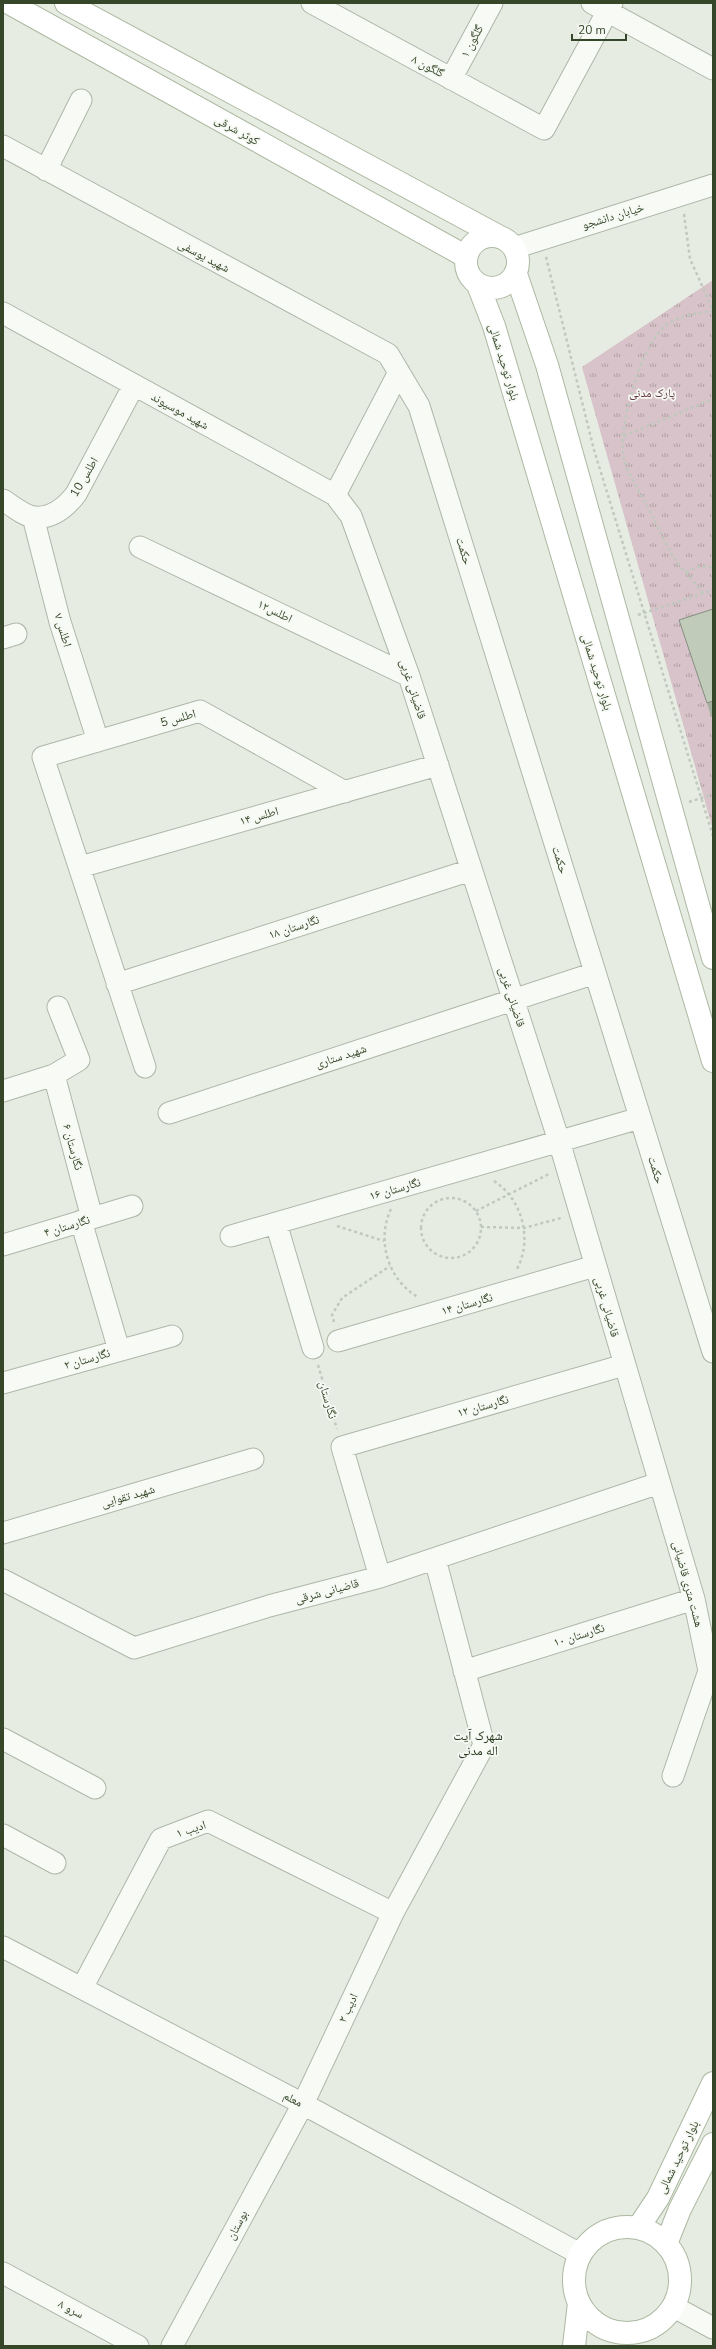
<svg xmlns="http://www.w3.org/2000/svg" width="716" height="2349" font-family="'Nunito Sans','Noto Naskh Arabic',sans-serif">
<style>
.park{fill:url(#park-tufts)}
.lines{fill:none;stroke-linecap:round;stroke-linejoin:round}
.minor-casing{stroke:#aeb7a7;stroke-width:23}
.major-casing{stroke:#acb9a1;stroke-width:24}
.path{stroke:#c1c8bd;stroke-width:2.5;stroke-dasharray:3 3;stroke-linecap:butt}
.minor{stroke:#f8faf6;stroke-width:21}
.major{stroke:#fff;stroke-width:22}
.wall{fill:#a5afa0}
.building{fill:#c0cbba;stroke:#868e82}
.labels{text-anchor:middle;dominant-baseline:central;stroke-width:3.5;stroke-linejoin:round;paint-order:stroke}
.street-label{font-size:12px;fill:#354629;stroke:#f6f9f3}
.park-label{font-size:12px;fill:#633540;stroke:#f6f9f3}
.neighbourhood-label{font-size:13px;fill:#26371b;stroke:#f6f9f3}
</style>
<defs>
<pattern id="park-tufts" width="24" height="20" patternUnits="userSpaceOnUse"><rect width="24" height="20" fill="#d7c3c9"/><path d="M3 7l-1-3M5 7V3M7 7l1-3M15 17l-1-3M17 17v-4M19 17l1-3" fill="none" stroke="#afa0a3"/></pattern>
</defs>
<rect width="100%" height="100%" fill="#e7ece3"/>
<path class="park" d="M713,280V830L582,367Z"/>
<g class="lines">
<defs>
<path id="minor" d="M312,3L544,129L612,3
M592,3L713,69
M451,79L492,3
M3,146L388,354L419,406L713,1352
M46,170L81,100
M514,248L713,185
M3,313L335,495L351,516L409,676L559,1141L694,1599L709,1671L673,1776
M335,495L399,372
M3,500C11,505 24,516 34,517C52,519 66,507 76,494L134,385
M33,517L60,622L98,741
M140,547L409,676
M3,638L16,634
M80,867L438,765
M117,984L471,870
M145,1067L43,757L200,711L345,792
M54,1075L92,1218
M3,1091L54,1075L79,1060L58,1007
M169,1113L595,973
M81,1221L119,1350
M276,1223L313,1348
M231,1236L640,1118
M3,1245L132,1206
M338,1341L595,1266
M3,1383L172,1336
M3,1533L253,1459
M380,1577L342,1447L624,1365
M3,1580L134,1648L269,1606L380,1577L659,1483
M464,1671L694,1599
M3,1739L95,1788
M3,1835L55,1863
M3,1947L303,2104L580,2254
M82,1988L161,1839L208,1821L393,1913
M3,2273L138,2346
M674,2307L713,2328
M172,2346L303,2104L393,1913L484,1745L435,1559"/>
<path id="major" d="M9,3L465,256
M66,3L500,237
M466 262a26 26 0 1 1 52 0a26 26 0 1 1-52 0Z
M516,274L547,365L713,958
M478,285L494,326L713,1061
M574 2280a53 53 0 1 1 106 0a53 53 0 1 1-106 0Z
M638,2228L658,2198L713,2083
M666,2244L680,2209L713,2144
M574,2346L579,2303"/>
</defs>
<use href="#minor" class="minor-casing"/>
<use href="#major" class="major-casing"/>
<path class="path" d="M684,214L690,259L713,310
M546,257L594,450L713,836
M624,436L713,399
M686,572C695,567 703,564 713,568
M703,593C693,580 680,567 671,553C661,535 653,516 643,498C637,487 627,473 624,460C617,430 641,340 669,323C683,315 698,313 713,311
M638,615L713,590
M689,802L713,794
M494,1181C522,1199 533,1239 517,1269
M421 1228a30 30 0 1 1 60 0a30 30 0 1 1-60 0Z
M391,1209C376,1240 388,1280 418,1297
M476,1211L549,1174
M337,1226L384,1241
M481,1227L524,1228L561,1218
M334,1322L332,1315L342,1298L390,1266
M318,1365L337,1429"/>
<use href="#minor" class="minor"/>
<use href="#major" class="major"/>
</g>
<path class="wall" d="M713,609V715L711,716L707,703Z"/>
<path class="building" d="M713,609V701L707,703L679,620Z"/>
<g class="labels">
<g class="street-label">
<text transform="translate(472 41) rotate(-62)">گلگون ۱</text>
<text transform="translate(428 66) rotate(28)">گلگون ۸</text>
<text transform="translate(237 130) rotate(29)">کوثر شرقی</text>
<text transform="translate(613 216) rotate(-17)">خیابان دانشجو</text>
<text transform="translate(204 256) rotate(28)">شهید یوسفی</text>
<text transform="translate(504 362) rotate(73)">بلوار توحید شمالی</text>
<text transform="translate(180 411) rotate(29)">شهید موسیوند</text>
<text transform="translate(84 477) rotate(-60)">اطلس 10</text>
<text transform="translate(464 551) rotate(73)">حکمت</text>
<text transform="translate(275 611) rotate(26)">اطلس۱۲</text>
<text transform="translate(63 630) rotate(73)">اطلس ۷</text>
<text transform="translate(597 672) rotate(73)">بلوار توحید شمالی</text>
<text transform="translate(413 689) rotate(72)">قاضیانی غربی</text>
<text transform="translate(178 718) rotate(-16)">اطلس 5</text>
<text transform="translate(259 816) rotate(-16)">اطلس ۱۴</text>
<text transform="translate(560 860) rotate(73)">حکمت</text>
<text transform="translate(294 927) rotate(-18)">نگارستان ۱۸</text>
<text transform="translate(512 997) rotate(72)">قاضیانی غربی</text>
<text transform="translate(341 1056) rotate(-18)">شهید ستاری</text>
<text transform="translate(73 1147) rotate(75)">نگارستان ۶</text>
<text transform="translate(656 1170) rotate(73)">حکمت</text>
<text transform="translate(395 1189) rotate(-16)">نگارستان ۱۶</text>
<text transform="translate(67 1226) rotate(-17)">نگارستان ۴</text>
<text transform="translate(467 1304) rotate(-16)">نگارستان ۱۴</text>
<text transform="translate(607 1307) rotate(74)">قاضیانی غربی</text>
<text transform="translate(87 1359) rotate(-16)">نگارستان ۲</text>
<text transform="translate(328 1400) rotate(74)">نگارستان</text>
<text transform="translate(483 1406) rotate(-16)">نگارستان ۱۲</text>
<text transform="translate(128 1496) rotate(-16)">شهید تقوایی</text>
<text transform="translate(688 1584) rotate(75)">هشت متری قاضیانی</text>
<text transform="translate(327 1591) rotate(-15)">قاضیانی شرقی</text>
<text transform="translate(579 1635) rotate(-17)">نگارستان ۱۰</text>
<text transform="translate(191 1829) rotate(-18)">ادیب ۱</text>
<text transform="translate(348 2008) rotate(-65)">ادیب ۲</text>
<text transform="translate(293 2099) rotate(28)">معلم</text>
<text transform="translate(678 2157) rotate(-64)">بلوار توحید شمالی</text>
<text transform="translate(237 2225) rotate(-62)">بوستان</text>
<text transform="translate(71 2309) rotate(28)">سرو ۸</text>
</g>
<g class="park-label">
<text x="652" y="393">پارک مدنی</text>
</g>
<g class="neighbourhood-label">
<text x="478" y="1736">شهرک آیت<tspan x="478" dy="15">اله مدنی</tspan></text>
</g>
</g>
<rect width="716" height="2349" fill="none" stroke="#354629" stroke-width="8"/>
<path d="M572 34v6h54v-6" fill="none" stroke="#354629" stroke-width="2"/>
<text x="578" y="34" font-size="12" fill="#354629" stroke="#f6f9f3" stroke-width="3" paint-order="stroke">20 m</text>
</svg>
